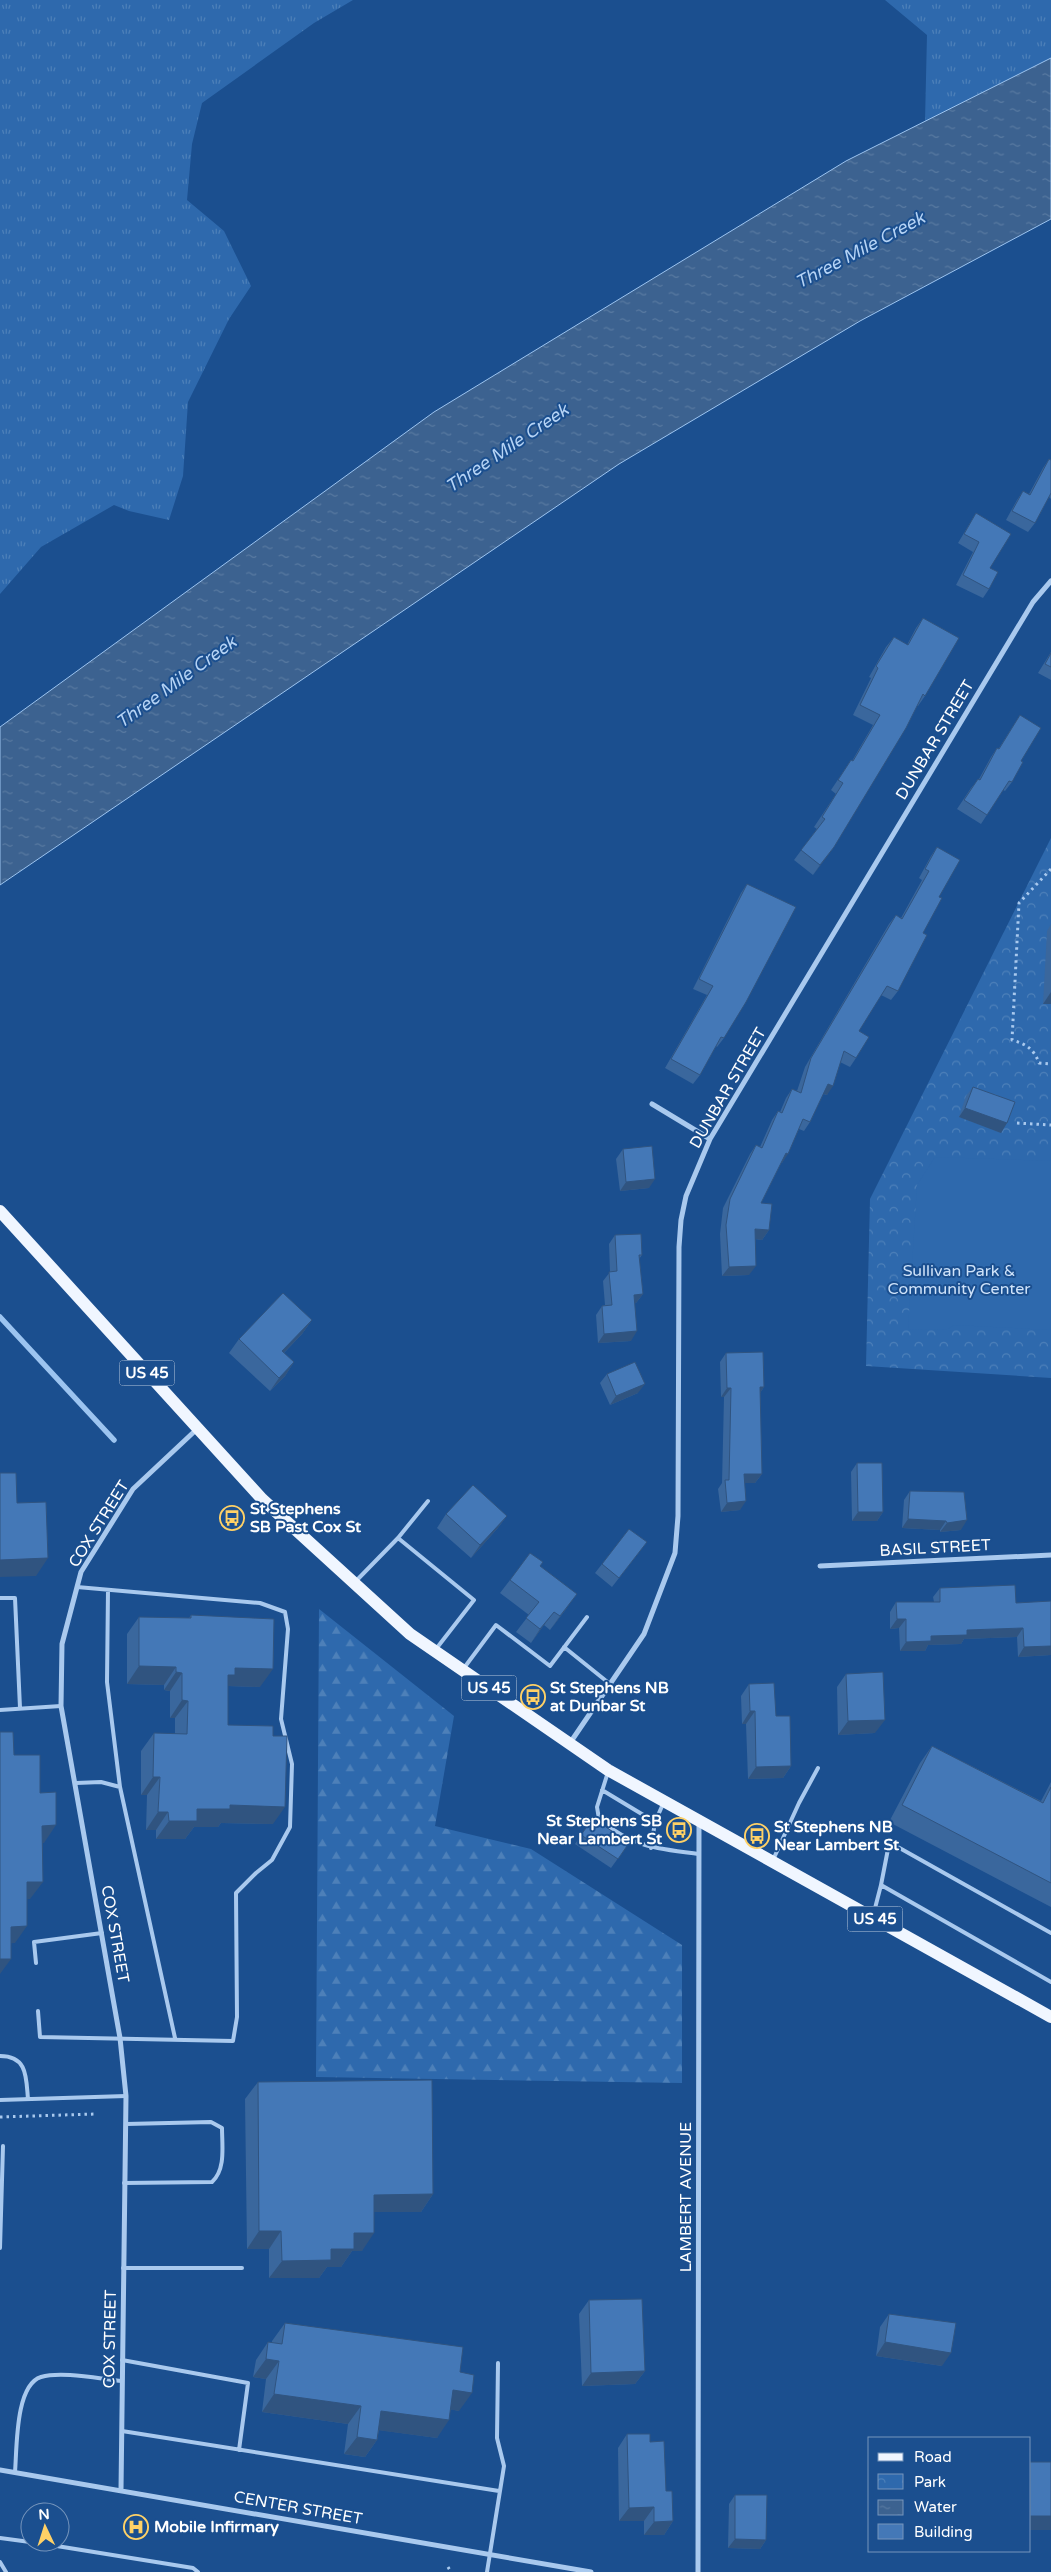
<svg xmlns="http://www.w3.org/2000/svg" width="1051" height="2572" font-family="'Varela Round',sans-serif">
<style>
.grass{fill:url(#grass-tufts)}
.forest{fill:url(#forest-firs)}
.park{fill:url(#park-crowns)}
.garden{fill:#2e69ad}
.water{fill:url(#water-ripples);stroke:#9cc4f0}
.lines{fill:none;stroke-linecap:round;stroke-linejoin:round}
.stream{stroke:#9cc4f0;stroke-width:5.5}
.path{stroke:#a9c9ee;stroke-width:3;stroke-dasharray:2.5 4;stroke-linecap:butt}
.lane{stroke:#a9c9ee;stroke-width:4}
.street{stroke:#a9c9ee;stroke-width:5}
.primary{stroke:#f0f6ff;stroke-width:12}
.wall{fill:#3a679d}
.shaded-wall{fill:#305480}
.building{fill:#4478b7;stroke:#305480}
.labels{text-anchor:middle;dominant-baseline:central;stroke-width:4;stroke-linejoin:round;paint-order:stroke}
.shield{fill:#1b4f8f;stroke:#bbcadd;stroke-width:1}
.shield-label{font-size:15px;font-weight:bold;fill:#fff}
.street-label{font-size:16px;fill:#fff;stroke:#1b4f8f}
.park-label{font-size:16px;fill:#cfe3fa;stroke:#1b4f8f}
.poi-label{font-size:16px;font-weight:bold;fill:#fff;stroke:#1b4f8f;text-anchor:start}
.water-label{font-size:18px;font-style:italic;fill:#b5d3f5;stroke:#1b4f8f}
</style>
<defs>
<pattern id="grass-tufts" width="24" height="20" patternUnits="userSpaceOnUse" patternTransform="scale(1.25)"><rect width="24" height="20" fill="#2e69ad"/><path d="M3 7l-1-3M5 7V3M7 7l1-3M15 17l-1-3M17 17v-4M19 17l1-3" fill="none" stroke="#4d80b9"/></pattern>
<pattern id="forest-firs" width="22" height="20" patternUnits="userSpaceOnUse" patternTransform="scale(1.25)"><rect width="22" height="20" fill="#2e69ad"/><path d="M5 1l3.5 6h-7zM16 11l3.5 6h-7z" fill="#4d80b9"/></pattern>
<pattern id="park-crowns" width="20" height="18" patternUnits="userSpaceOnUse" patternTransform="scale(1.25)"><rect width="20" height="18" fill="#2e69ad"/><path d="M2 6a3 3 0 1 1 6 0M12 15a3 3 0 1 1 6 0" fill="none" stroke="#4d80b9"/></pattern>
<pattern id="water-ripples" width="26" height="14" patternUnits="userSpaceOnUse" patternTransform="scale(1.25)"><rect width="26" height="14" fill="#3c6290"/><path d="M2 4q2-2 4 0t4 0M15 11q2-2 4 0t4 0" fill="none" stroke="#597aa1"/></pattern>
</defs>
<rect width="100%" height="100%" fill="#1b4f8f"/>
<path class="grass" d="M0,0H353L314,23L202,103L192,144L187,200L224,231L251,286L229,319L188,402L183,476L169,520L129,511L114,505L41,547L0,594Z
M885,0H1051V58L925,122L927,35Z"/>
<path class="forest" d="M319,1609L454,1716L435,1826L531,1849L682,1945V2083L316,2077Z"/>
<path class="park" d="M1051,838V1378L866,1366L870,1199Z"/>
<path class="garden" d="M935,1157L1051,1161V1330L954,1325L948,1329L908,1330L917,1185Z"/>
<path class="water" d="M1051,58V219L860,321L619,464L0,885V727L434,412L846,161Z"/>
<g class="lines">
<path class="stream" d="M0,1317L114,1440"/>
<path class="path" d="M1051,869L1019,903L1012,1040C1026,1044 1034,1049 1039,1063L1051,1064
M1017,1123L1051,1125
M0,2117L95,2114
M448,2567L451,2572"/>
<path class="lane" d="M398,1538L474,1600L436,1649
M356,1581L398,1538L428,1501
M108,1590L107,1682L120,1787
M0,1598H15L20,1708
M564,1647L610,1684
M464,1668L496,1625L550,1666L587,1617
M0,1710L61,1706
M608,1772L597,1807L599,1819C632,1847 658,1849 699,1854
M76,1783L101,1782L120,1787L175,2038
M602,1790L655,1822L663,1804
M651,1848L655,1822
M773,1860L799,1803L818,1768
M873,1916L881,1885
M1051,1933L896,1846L888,1849L881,1885L1051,1982
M36,1963L34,1942L102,1933
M38,2011L40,2037L233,2041L237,2017L236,1893L256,1873L272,1860L290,1827L292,1764L281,1719L288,1629L285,1612L260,1603L77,1587
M0,2056C28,2056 26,2078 28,2099
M0,2100L126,2096
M124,2183L212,2182C226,2169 222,2146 222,2128L211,2122L126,2124
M0,2248L3,2146
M123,2268H242
M122,2360L248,2383L239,2450
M122,2431L499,2491
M15,2472C17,2449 15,2385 41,2377C62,2371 100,2379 122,2381
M0,2538L30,2542
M32,2542L193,2568L198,2572
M0,2562L6,2572
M487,2572L504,2466L497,2438L498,2363"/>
<path class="street" d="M652,1104L710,1139
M820,1566L1051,1555
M570,1743L644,1634L675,1553L678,1516L679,1247L681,1220L686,1196L710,1139L1033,602L1051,581
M0,2470L591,2572
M121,2490L126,2096L120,2038L61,1706L62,1644L81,1572L133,1489L197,1429
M698,2572L699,1823"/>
<path class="primary" d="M0,1211L262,1499L410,1634L608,1770L1051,2017"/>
</g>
<path class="wall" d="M1049,459L1051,460V499L1049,497L1035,523L1028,532L1006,520L1017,500L1023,491L1029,494L1043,468Z
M976,513L990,568L989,589L983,598L956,585L973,552L958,543Z
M923,618L925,696L918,706H917L834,847L813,875L794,860L817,829L814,827L836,794L831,790L851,760L852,761L873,725L853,715L871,678L869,677L886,647L894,637L907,645L916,628Z
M1051,652V680L1038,673Z
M1020,715L1021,761L1012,782L1005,791L1003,790L981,824L957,809L971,788L979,779L991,757L997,748H999Z
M937,847L939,897L898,991L891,1000L881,995L859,1031L856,1058L850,1067L840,1062L827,1095L823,1094L810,1122L804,1131L799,1129L782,1163H781L761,1203L769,1230L762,1240L755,1239L749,1275L722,1276L720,1234L723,1208L750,1154L756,1145L760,1147L772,1120L778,1111L780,1112L786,1098L792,1089L797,1091L805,1067L889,924L896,915L901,918L922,880L919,878L931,856Z
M747,884L724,1038L717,1047L716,1046L700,1075L693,1084L665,1068L707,995L693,989L741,893Z
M1051,924V1004H1043L1047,931Z
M1051,1027V1052H1050Z
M973,1087L1007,1123L1001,1133L959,1117L966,1096Z
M623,1149L649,1188L620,1191L616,1159Z
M615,1235L642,1255L639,1259L643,1294L636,1303H635L631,1341L598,1343L596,1315L602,1306L605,1305L603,1281L610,1272L609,1244Z
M312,1320L302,1334L284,1353L294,1362L285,1376L270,1391L229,1353L239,1339Z
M726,1353L764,1387L760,1393L762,1474L755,1483H745L740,1510L721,1512L718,1489L722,1483L724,1397H721L720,1362Z
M607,1374L638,1393L610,1405L600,1383Z
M857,1463L883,1512L877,1521H852L851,1472Z
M910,1491L961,1530L940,1532V1530L902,1528L904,1500Z
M446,1514L507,1516L497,1529L471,1558L437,1528Z
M640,1551L612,1587L595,1573L602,1564Z
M540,1566L567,1608L550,1630L544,1625L531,1643L516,1632L529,1615L500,1593L510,1580Z
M940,1588L1016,1603L1051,1655L1018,1657L1017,1637L964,1639L961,1644L928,1645L925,1651H900L899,1628L890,1629V1612L896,1602H934L933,1597Z
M191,1615L260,1687L228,1686V1725L273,1824L221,1823L218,1827H194L185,1839H156V1830H146L147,1795H141V1751L154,1733L175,1734V1718H170V1691L164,1690V1685L127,1684V1634L139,1617L189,1618Z
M846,1674L875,1733L838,1735L837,1687Z
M749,1684L776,1716L791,1766L783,1778L748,1779L746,1724H742L741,1696Z
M932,1746L1041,1801L1051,1782V1907L889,1822L920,1763Z
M593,1818L629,1843L611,1868L575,1844Z
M258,2082L433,2194L421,2212H374L362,2251H352L341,2267H327L319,2278H269V2249H247L245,2099Z
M589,2300L645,2371L635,2384L582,2386L579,2314Z
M889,2314L942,2366L876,2356L880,2327Z
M285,2323L460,2372L459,2411L450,2409L437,2438L379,2430L377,2440L365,2457L344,2454L348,2424L262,2412L266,2379L253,2377L256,2360L268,2342L272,2343V2341Z
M627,2434L650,2442L666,2491L673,2521L664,2535H644V2521H619L618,2448Z
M735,2495L766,2540L760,2549L728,2548L729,2504Z"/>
<path class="shaded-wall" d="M834,847L827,857L813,875L820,865Z
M1051,992V1004H1043Z
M828,1084L833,1086L827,1095L821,1093Z
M965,1108L1007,1123L1001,1133L959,1117Z
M786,1153L788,1154L782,1163L779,1162Z
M655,1179L649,1188L620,1191L626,1182Z
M755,1229L769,1230L762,1240L748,1238Z
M756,1266L749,1275L722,1276L729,1267Z
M643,1294L636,1303L628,1304L634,1295Z
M312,1320L302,1334L273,1364L282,1351Z
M637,1331L631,1341L598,1343L604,1334Z
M294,1362L285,1376L270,1391L279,1378Z
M645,1384L638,1393L610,1405L616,1396Z
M760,1387H764L758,1396Z
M727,1388H731L724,1397H721Z
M744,1474H762L755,1483H737Z
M746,1501L740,1510L721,1512L727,1503Z
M858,1512H883L877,1521H852Z
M507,1516L497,1529L471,1558L480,1545Z
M908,1519L946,1521L940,1530L902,1528Z
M967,1520L961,1530L940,1532L947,1523Z
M48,1558L36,1576L0,1577V1560Z
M577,1594L567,1608L550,1630L560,1616Z
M554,1612L544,1625L531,1643L540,1629Z
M897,1619H906L899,1628L890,1629Z
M1023,1628L1017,1637L964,1639L961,1644L928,1645L925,1651H900L906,1642L931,1636L967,1630Z
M1051,1646V1655L1018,1657L1024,1647Z
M139,1666L176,1667L164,1685L127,1684Z
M235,1668L273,1669L260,1687L227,1686L228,1675Z
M176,1672L182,1673L170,1691L164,1690Z
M182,1700L188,1701L175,1718H170Z
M750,1711H755L746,1724H742Z
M885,1720L875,1733L838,1735L848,1721Z
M791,1766L783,1778L748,1779L756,1767Z
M153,1777H160L147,1795H141Z
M230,1805L285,1807L273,1824L221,1823L218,1827H194L185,1839H156L169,1821L197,1809Z
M158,1812H168L156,1830H146Z
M56,1825L44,1843L29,1844L42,1826Z
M27,1882H43L30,1899L15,1900Z
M27,1926L15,1943L0,1944L11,1927Z
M0,1959H11L0,1974Z
M433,2194L421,2212H362L374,2195Z
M259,2231H281L269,2249H247Z
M354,2233H374L362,2251H352L341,2267H327L319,2278H269L282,2261L331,2249Z
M885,2342L951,2353L942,2366L876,2356Z
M266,2359L279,2361L266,2379L253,2377Z
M645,2371L635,2384L582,2386L591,2373Z
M453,2390L472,2393L459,2411L441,2408Z
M274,2394L361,2406L348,2424L262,2412Z
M381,2411L449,2420L437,2438L369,2429Z
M357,2437L377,2440L365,2457L344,2454Z
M654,2507L644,2521H619L629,2508Z
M1030,2516H1051V2530H1030Z
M673,2521L664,2535H644L654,2522Z
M735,2539L766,2540L760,2549L728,2548Z"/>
<path class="building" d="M1049,459L1051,460V493L1035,523L1012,511L1023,491L1030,495Z
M976,513L1011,534L990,568L998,572L989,589L963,575L979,542L964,534Z
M923,618L959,638L925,696L923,694L906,728L834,847L820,865L801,850L825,819L822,817L843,783L838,780L851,760L853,761L880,715L860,705L878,668L876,666L894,637L908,645Z
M1051,653V667L1045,664Z
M1020,715L1041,728L1021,761L1023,762L1012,782L1009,781L987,815L964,800L978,779L980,780L997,748L999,749Z
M937,847L960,860L939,897L942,898L923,933L927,935L898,991L887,986L859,1031L869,1037L856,1058L844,1051L833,1086L828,1084L810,1122L803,1119L788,1154L786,1153L761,1203L772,1204L769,1230L755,1229L756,1266L729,1267L726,1225L730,1199L756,1145L762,1148L778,1111L782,1113L792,1089L801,1093L811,1058L896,915L902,919L929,871L925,869Z
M747,884L796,907L746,1002L724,1038L721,1037L700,1075L671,1059L713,986L699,979Z
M973,1087L1015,1102L1007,1123L965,1108Z
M652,1146L655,1179L626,1182L623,1149Z
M641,1234L642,1255H639L643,1294L634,1295L637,1331L604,1334L602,1306L612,1305L609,1272L617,1271L615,1235Z
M283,1293L312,1320L282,1351L294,1362L279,1378L239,1339Z
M763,1352L764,1387H760L762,1474H744L746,1501L727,1503L725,1480H729L731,1388H727L726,1353Z
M635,1362L645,1384L616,1396L607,1374Z
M857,1463H882L883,1512H858Z
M0,1473H16L17,1503L46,1502L48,1558L0,1560Z
M473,1485L507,1516L480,1545L446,1514Z
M910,1491L964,1492L967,1520L947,1523L946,1521L908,1519Z
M629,1529L647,1542L619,1578L602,1564Z
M530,1553L543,1562L540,1566L577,1594L560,1616L554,1612L540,1629L526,1618L539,1602L510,1580Z
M1015,1585L1016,1603L1051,1601V1646L1024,1647L1023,1628L967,1630V1635L931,1636V1641L906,1642V1619H897L896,1602H940V1588Z
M191,1615L274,1619L273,1669L235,1668V1675H228V1725L273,1726V1736H287L285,1807L230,1805V1809H197V1821H169L168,1812H158L160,1777H153L154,1733L187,1734L188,1701L182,1700V1673L176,1672V1667L139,1666V1617L191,1618Z
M883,1672L885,1720L848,1721L846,1674Z
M774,1683L776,1716H790L791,1766L756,1767L755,1711H750L749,1684Z
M0,1732H13L14,1755H40V1793L56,1792V1825L42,1826L43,1882H27V1926L11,1927V1959H0Z
M932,1746L1043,1803L1051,1787V1883L902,1805Z
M593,1818L629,1843L618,1859L581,1835Z
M432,2080L433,2194L374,2195V2233H354V2249H331V2260L282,2261L281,2231H259L258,2082Z
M642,2299L645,2371L591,2373L589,2300Z
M889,2314L956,2323L951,2353L885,2342Z
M285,2323L463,2347L460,2372L474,2375L472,2393L453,2390L449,2420L381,2411L377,2440L357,2437L361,2406L274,2394L279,2361L266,2359L268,2342L282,2344Z
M627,2434H650V2442L664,2441L666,2491H672L673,2521L654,2522V2507L629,2508Z
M1030,2462H1051V2516H1030Z
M735,2495H767L766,2540L735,2539Z"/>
<defs>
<symbol id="bus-ring" viewBox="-11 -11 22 22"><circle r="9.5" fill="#1b4f8f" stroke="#ffd166" stroke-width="1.5"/><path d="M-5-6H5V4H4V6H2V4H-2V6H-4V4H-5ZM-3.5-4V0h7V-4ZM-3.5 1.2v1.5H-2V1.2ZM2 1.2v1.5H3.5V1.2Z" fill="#ffd166"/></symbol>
<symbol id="hospital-ring" viewBox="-11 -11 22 22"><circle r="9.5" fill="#1b4f8f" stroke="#ffd166" stroke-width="1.5"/><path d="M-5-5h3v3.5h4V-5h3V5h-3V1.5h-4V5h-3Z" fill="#ffd166"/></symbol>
</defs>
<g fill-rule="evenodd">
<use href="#bus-ring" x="218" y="1504" width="28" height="28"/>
<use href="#bus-ring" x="519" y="1683" width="28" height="28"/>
<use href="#bus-ring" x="665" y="1816" width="28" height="28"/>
<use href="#bus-ring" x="743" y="1822" width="28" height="28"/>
<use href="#hospital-ring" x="122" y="2513" width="28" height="28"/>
</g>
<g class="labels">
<g class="shield">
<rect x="119.5" y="1360.5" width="55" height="25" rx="4"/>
<rect x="461.5" y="1675.5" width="55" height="25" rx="4"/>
<rect x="847.5" y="1906.5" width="55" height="25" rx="4"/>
</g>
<g class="shield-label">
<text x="147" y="1373">US 45</text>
<text x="489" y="1688">US 45</text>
<text x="875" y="1919">US 45</text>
</g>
<g class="street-label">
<text transform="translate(935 740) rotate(-59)">DUNBAR STREET</text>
<text transform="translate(728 1088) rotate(-60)">DUNBAR STREET</text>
<text transform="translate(99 1524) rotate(-58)">COX STREET</text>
<text transform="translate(935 1548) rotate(-3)">BASIL STREET</text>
<text transform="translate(115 1934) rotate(80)">COX STREET</text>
<text transform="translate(686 2197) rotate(-90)">LAMBERT AVENUE</text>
<text transform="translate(110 2339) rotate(-89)">COX STREET</text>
<text transform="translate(298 2508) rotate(10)">CENTER STREET</text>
</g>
<g class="park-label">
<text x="959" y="1271">Sullivan Park &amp;<tspan x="959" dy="18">Community Center</tspan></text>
</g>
<g class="poi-label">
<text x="250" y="1509">St Stephens<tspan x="250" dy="18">SB Past Cox St</tspan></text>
<text x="550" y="1688">St Stephens NB<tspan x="550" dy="18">at Dunbar St</tspan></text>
<text x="662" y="1821" text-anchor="end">St Stephens SB<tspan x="662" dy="18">Near Lambert St</tspan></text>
<text x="774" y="1827">St Stephens NB<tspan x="774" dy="18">Near Lambert St</tspan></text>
<text x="154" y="2527">Mobile Infirmary</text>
</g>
<g class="water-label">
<text transform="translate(860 250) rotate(-28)">Three Mile Creek</text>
<text transform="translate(507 448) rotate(-34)">Three Mile Creek</text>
<text transform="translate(176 682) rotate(-36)">Three Mile Creek</text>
</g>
</g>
<rect x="868" y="2437" width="162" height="115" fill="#1b4f8f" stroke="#7695bc"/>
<rect x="878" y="2453" width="25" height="8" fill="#f0f6ff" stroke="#7695bc"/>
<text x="914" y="2462" font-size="15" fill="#ffffff">Road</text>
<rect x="878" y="2474" width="25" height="15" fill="url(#park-crowns)" stroke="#7695bc"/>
<text x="914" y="2487" font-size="15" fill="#ffffff">Park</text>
<rect x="878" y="2500" width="25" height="15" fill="url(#water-ripples)" stroke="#7695bc"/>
<text x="914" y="2512" font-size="15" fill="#ffffff">Water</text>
<rect x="878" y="2524" width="25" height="15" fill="#4478b7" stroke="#7695bc"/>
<text x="914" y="2537" font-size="15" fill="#ffffff">Building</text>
<g transform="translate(45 2527) rotate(356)"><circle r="24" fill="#1b4f8f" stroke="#7695bc"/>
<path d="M0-4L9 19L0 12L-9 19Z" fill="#ffd166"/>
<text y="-8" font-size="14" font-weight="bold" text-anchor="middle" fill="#ffffff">N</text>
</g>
</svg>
